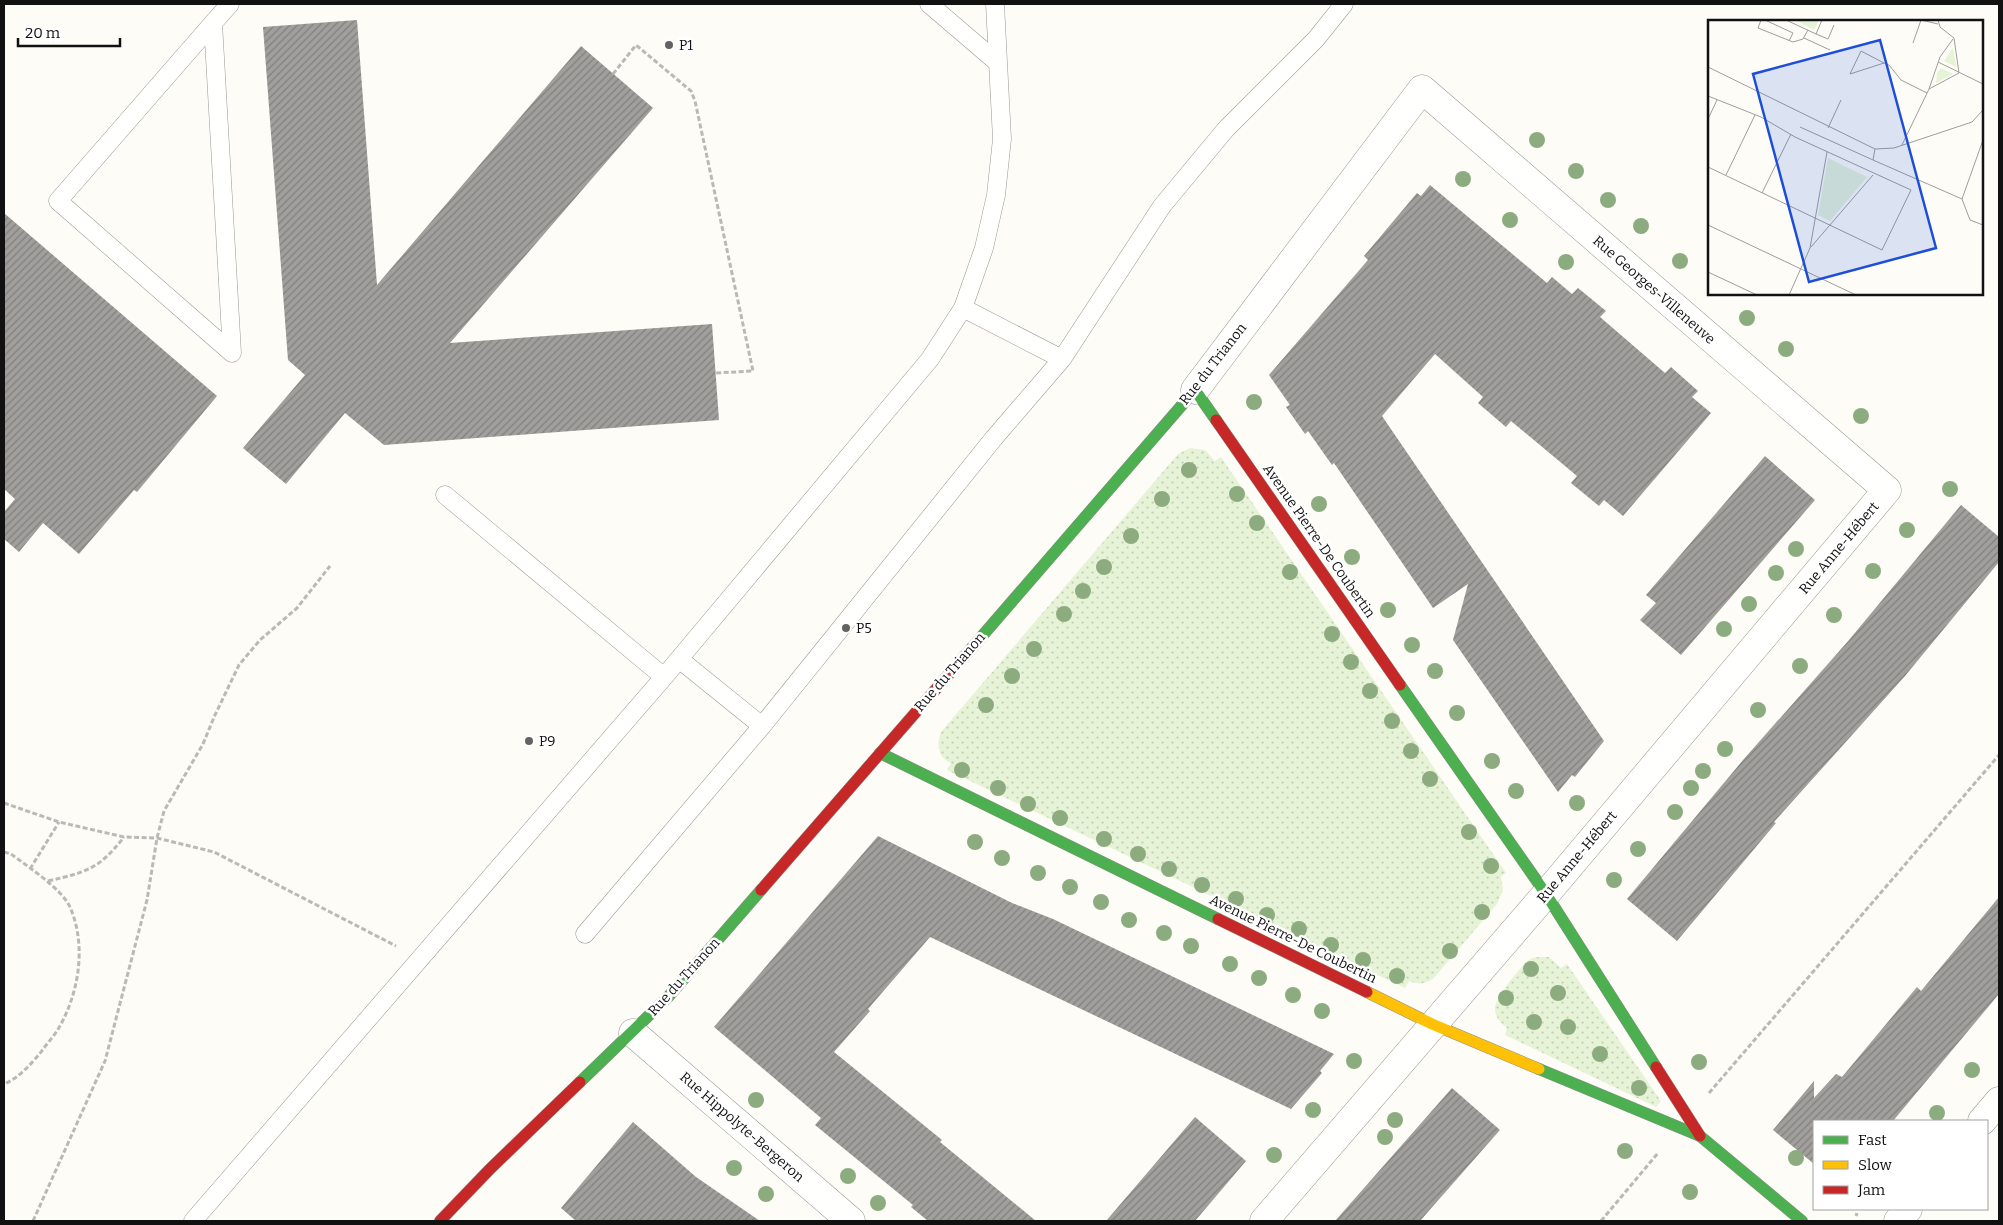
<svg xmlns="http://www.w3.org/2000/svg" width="2003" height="1225" font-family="Bitter,serif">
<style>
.grass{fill:url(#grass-dots)}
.building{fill:url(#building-hatch)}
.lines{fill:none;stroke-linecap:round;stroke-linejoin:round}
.lane-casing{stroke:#979795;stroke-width:19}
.street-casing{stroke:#979795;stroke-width:29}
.fast-casing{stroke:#8e8d8b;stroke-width:12}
.slow-casing{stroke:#8e8d8b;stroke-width:12}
.jam-casing{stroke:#8e8d8b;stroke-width:12}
.path{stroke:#b9b9b8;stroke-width:3;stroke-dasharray:5 2.5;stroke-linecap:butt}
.lane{stroke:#fffffe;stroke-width:18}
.street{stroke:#fffffe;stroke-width:28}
.fast{stroke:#4caf50;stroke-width:11}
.slow{stroke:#ffc107;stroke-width:11}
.jam{stroke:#c62828;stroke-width:11}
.tree{fill:#8cac80}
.poi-dot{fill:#646362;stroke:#fff;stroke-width:2}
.labels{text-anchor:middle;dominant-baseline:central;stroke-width:5;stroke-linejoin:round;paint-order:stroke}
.poi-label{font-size:14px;fill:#111;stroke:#fff;text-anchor:start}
.street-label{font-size:14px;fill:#111;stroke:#fff}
.inset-road{fill:none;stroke:#9f9e9b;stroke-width:1}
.view{fill:#1d4ed8;fill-opacity:0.15;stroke:#1d4ed8;stroke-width:2.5}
.inset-edge{fill:none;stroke:#111;stroke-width:2.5}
</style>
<defs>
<pattern id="grass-dots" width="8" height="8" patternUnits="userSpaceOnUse" patternTransform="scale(1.25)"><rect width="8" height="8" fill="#e7f3d7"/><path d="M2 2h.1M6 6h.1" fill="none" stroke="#c5cfb8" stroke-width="1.8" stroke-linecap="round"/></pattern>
<pattern id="building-hatch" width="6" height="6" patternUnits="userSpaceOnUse" patternTransform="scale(1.25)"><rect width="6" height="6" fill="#a19f9c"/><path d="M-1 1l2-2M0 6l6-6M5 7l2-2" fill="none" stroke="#82807e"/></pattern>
</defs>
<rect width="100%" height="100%" fill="#fdfcf7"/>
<path class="grass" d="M1190,448L1205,450L1215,461L1221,457L1506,873L1501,876L1503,890L1497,904L1433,979C1424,984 1419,985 1409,981L1405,988L947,770L951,763C938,758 936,744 941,732L1178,454Z
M1540,957H1549L1561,968L1567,964L1661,1101L1656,1107L1505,1035L1507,1028C1501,1023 1495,1018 1495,1009C1494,1000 1523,962 1532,958C1535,957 1538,957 1540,957Z"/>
<path class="building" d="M357,20L377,285L581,46L653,108L450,343L712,324L719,420L384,445L345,413L286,484L243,448L305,375L288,360L263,27Z
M1430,185L1547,283L1552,277L1572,294L1578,288L1606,311L1600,317L1665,373L1671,367L1698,391L1692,397L1711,413L1623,516L1604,500L1599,506L1571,483L1577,476L1511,421L1506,427L1478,403L1483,397L1435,354L1382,416L1604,741L1575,777L1572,775L1558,792L1453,640L1468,584L1433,608L1334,463L1332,465L1308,431L1305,434L1286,407L1290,405L1269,375L1368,260L1364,256L1417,193L1421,196Z
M4,213L217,396L137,492L134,490L79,554L43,523L19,552L4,539V512L15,499L4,489Z
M1765,456L1815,500L1681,655L1640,620L1656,603L1646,595Z
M1961,505L1999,537V562L1905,676L1774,822L1776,823L1677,941L1627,899L1743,760L1849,640Z
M878,836L1012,903L1053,919L1334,1054L1320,1071L1322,1073L1291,1109L930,937L868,1009L870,1011L834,1052L942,1140L940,1142L1036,1221H928L911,1207L913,1205L815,1125L821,1118L714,1027Z
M1999,897V994L1893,1121H1814V1164L1773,1130L1814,1081V1098L1836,1074L1842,1077L1917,987L1921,991Z
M1452,1088L1500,1130L1478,1155L1420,1221H1335Z
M1195,1117L1246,1161L1195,1221H1106Z
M633,1122L696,1177L760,1221H576L561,1208Z"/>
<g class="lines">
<defs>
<path id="lane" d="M929,4L998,63
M213,23L232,353L58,201L213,23L230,4
M963,308L1062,359L1162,206L1226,129L1316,39L1344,4
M445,495L664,677
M679,659L762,726
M585,934L762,726L994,438L1062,359
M193,1221L664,677L930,359L963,308L984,248L996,195L1002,139L995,4"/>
<path id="street" d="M1195,390L1422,89L1887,490L1546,894L1264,1221
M633,1033L851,1221
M1982,1121L1999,1101
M1898,1221L1908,1209"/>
<path id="fast" d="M970,650L1195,390L1216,420
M1400,685L1546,894L1656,1067
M880,753L1218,919
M1539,1069L1700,1136L1802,1221
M580,1082L668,997L761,890"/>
<path id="slow" d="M1367,992L1432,1024L1539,1069"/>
<path id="jam" d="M1216,420L1400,685
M761,890L970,650
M1218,919L1367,992
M1656,1067L1700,1136
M440,1221L490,1169L580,1082"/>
</defs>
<use href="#lane" class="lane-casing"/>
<use href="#street" class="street-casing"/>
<use href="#fast" class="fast-casing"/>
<use href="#slow" class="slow-casing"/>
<use href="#jam" class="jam-casing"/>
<path class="path" d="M613,74L636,45L691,91L695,101L753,371L716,373
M4,803L59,822L124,837L157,838L214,852L396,946
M4,852L11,854C27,866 62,889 70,907C87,946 79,995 57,1031C52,1038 46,1045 41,1052C31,1064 19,1078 4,1084
M30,869L59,822
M48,881C87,872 99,869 124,837
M1709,1093L1999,755
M1856,1216L1857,1213
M33,1221L105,1061L147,900L157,838L164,811L203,744L215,715L239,665L260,640L297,608L330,566
M1601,1221L1658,1153"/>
<use href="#lane" class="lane"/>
<use href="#street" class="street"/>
<use href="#fast" class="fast"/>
<use href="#slow" class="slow"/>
<use href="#jam" class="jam"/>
</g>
<g class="tree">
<circle cx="1537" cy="140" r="8"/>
<circle cx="1576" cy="171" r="8"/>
<circle cx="1463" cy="179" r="8"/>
<circle cx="1608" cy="200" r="8"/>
<circle cx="1510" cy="220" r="8"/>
<circle cx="1641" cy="226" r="8"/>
<circle cx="1680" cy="261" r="8"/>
<circle cx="1566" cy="262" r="8"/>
<circle cx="1747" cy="318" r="8"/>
<circle cx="1786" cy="349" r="8"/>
<circle cx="1254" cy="402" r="8"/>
<circle cx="1861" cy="416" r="8"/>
<circle cx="1189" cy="470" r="8"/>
<circle cx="1950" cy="489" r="8"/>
<circle cx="1237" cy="494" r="8"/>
<circle cx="1162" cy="499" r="8"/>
<circle cx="1319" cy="504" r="8"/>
<circle cx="1257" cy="523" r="8"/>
<circle cx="1907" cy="530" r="8"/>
<circle cx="1131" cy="536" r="8"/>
<circle cx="1796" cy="549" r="8"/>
<circle cx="1352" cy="557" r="8"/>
<circle cx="1104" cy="567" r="8"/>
<circle cx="1873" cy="571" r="8"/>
<circle cx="1290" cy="572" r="8"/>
<circle cx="1776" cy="573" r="8"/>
<circle cx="1083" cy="591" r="8"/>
<circle cx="1749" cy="604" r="8"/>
<circle cx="1388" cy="610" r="8"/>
<circle cx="1064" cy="614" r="8"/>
<circle cx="1834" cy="615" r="8"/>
<circle cx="1724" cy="629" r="8"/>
<circle cx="1332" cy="634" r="8"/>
<circle cx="1412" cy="645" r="8"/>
<circle cx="1034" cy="649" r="8"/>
<circle cx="1351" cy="662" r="8"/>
<circle cx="1800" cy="666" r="8"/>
<circle cx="1435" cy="671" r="8"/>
<circle cx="1012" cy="676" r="8"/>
<circle cx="1370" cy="691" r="8"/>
<circle cx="986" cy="705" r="8"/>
<circle cx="1758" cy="710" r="8"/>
<circle cx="1457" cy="713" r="8"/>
<circle cx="1392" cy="721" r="8"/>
<circle cx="1725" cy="749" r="8"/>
<circle cx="1411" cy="751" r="8"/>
<circle cx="1492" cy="761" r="8"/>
<circle cx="962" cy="770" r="8"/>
<circle cx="1703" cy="771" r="8"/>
<circle cx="1430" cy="779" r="8"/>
<circle cx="998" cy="788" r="8"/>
<circle cx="1691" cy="788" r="8"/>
<circle cx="1516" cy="791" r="8"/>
<circle cx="1577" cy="803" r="8"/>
<circle cx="1028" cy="804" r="8"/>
<circle cx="1675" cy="812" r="8"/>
<circle cx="1060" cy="818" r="8"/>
<circle cx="1469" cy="832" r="8"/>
<circle cx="1104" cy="839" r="8"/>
<circle cx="975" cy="842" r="8"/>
<circle cx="1638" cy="849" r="8"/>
<circle cx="1138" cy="854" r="8"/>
<circle cx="1002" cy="858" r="8"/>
<circle cx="1491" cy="866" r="8"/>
<circle cx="1169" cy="869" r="8"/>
<circle cx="1038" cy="873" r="8"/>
<circle cx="1614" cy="880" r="8"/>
<circle cx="1202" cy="885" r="8"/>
<circle cx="1070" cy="887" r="8"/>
<circle cx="1236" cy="899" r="8"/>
<circle cx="1101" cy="902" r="8"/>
<circle cx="1482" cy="912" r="8"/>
<circle cx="1267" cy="915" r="8"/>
<circle cx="1129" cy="920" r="8"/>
<circle cx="1299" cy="929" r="8"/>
<circle cx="1164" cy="933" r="8"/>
<circle cx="1331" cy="945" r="8"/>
<circle cx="1191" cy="946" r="8"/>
<circle cx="1450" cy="951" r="8"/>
<circle cx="1363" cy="960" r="8"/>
<circle cx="1230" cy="964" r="8"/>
<circle cx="1531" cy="969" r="8"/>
<circle cx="1397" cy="976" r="8"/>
<circle cx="1259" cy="978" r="8"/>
<circle cx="1558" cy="993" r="8"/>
<circle cx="1293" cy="995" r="8"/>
<circle cx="1506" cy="998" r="8"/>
<circle cx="1322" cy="1011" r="8"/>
<circle cx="1534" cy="1022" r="8"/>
<circle cx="1568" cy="1027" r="8"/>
<circle cx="1600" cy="1054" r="8"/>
<circle cx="1354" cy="1061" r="8"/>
<circle cx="1699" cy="1062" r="8"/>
<circle cx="1972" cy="1070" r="8"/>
<circle cx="1639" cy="1088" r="8"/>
<circle cx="756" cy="1100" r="8"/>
<circle cx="1313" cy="1110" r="8"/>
<circle cx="1937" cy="1113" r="8"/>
<circle cx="1395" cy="1120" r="8"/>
<circle cx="1385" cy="1137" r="8"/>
<circle cx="1625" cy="1151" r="8"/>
<circle cx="1274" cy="1155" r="8"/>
<circle cx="1796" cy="1158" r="8"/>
<circle cx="734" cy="1168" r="8"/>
<circle cx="848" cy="1176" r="8"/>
<circle cx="1690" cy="1192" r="8"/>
<circle cx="766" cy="1194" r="8"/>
<circle cx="878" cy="1203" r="8"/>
</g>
<g class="poi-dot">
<circle cx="669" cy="45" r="5"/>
<circle cx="846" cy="628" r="5"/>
<circle cx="529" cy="741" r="5"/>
</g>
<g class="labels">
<g class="poi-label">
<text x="679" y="45">P1</text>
<text x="856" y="628">P5</text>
<text x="539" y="741">P9</text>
</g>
<g class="street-label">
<text transform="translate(1654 290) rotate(41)">Rue Georges-Villeneuve</text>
<text transform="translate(1213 364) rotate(-52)">Rue du Trianon</text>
<text transform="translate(1319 541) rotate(55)">Avenue Pierre-De Coubertin</text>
<text transform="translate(1839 548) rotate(-50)">Rue Anne-Hébert</text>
<text transform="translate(950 672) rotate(-49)">Rue du Trianon</text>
<text transform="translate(1577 857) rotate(-50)">Rue Anne-Hébert</text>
<text transform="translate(1293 939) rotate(26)">Avenue Pierre-De Coubertin</text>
<text transform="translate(684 977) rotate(-48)">Rue du Trianon</text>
<text transform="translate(742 1127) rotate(41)">Rue Hippolyte-Bergeron</text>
</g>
</g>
<g transform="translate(1708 20)">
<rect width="275" height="275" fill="#fdfcf7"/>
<path d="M87,0H111L106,10ZM245,28L248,45V47L236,41ZM233,48L245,54L228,63L229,53ZM120,138L159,157L122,201L110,195Z" fill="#e7f3d7"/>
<path class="inset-road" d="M53,0L50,8L85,22L95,19L100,10M57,0L85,13L81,21M78,0L108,14L114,0M108,14L120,19L126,5M96,18L122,30M205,23L213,0L230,4M230,42L275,64M176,43L142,54L153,31L176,43L181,45L193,60L219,73M0,47L167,129L186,128L264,102L275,90M221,69L232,37L245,19M0,76L53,97L87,117L203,170L174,230L0,147M0,99L9,80M92,107L165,140M120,108L133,80M275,120L254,179L262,200L275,205M194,125L221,69L251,53L246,18L232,7L230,0M167,129L165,140L254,179M18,155L47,95M54,173L83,114M0,205L148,275M103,227L165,155M0,252L49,275M81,275L102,228L119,132"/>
<path class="view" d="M172,20L228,228L101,262L45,54Z"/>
<rect width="275" height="275" class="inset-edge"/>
</g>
<rect width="2003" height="1225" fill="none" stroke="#111111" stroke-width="10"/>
<rect x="1813" y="1120" width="175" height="90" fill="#ffffff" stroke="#a0a0a0"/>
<rect x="1823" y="1136" width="25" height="8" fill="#4caf50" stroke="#a0a0a0"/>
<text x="1858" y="1145" font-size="15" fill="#111111">Fast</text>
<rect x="1823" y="1161" width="25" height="8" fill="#ffc107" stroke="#a0a0a0"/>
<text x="1858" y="1170" font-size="15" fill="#111111">Slow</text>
<rect x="1823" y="1186" width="25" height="8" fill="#c62828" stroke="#a0a0a0"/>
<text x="1858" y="1195" font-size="15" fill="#111111">Jam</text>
<path d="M18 38v8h102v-8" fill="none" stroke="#111111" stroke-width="2.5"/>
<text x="25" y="38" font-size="15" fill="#111111" stroke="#ffffff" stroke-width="4" paint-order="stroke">20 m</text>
</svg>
